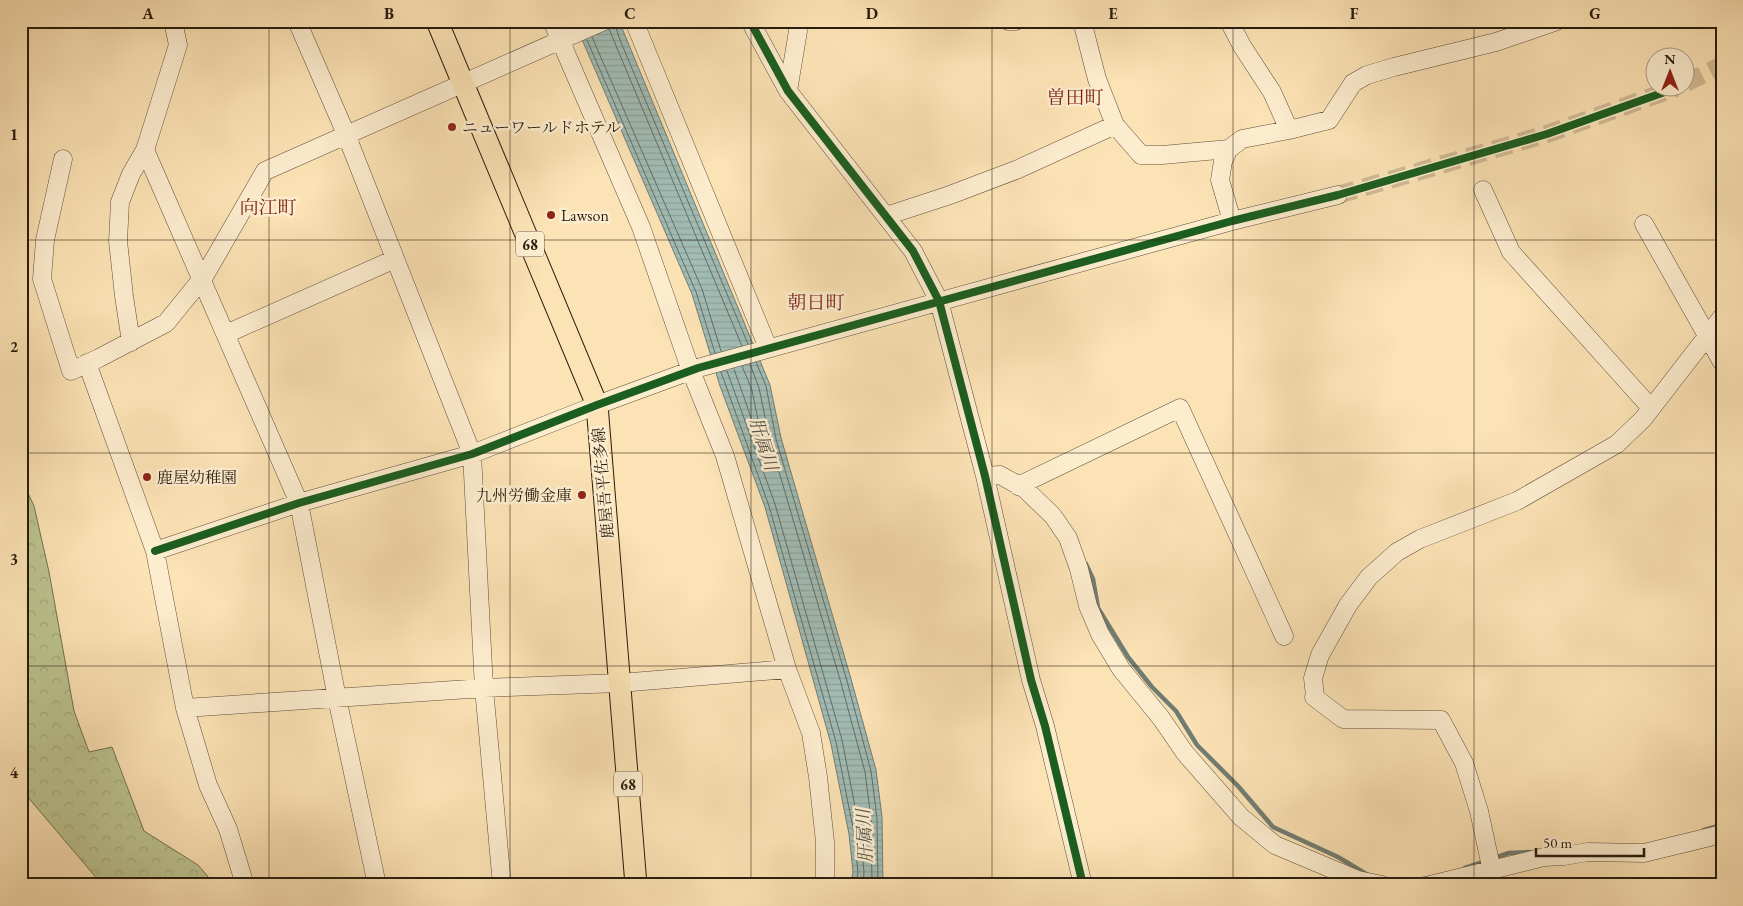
<svg xmlns="http://www.w3.org/2000/svg" width="1743" height="906" font-family="'EB Garamond','Noto Serif JP',serif">
<style>
.forest{fill:url(#forest-crowns);stroke:#72704f}
.water{fill:url(#water-rules);stroke:#717d73}
.lines{fill:none;stroke-linecap:round;stroke-linejoin:round}
.shore{stroke:#656c62;stroke-width:1}
.stream{stroke:#717d73;stroke-width:4.5}
.minor-tunnel{stroke:#d2bb94;stroke-width:18;stroke-dasharray:18 9;stroke-linecap:butt}
.minor-casing{stroke:#5e4e38;stroke-width:19}
.major-casing{stroke:#291c0e;stroke-width:23}
.minor{stroke:#fdedcf;stroke-width:18}
.major{stroke:#fce3b5;stroke-width:21}
.cycleway-casing{stroke:#fdedcf;stroke-width:11}
.cycleway{stroke:#1b5e20;stroke-width:8}
.grid{fill:none;stroke:#291c0e;stroke-width:1;stroke-opacity:0.55}
.poi-dot{fill:#8f2418;stroke:#fdedcf;stroke-width:2}
.labels{text-anchor:middle;dominant-baseline:central;stroke-width:5;stroke-linejoin:round;paint-order:stroke}
.shield{fill:#fdedcf;stroke:#695b48;stroke-width:1}
.shield-label{font-size:15px;font-weight:bold;fill:#291c0e}
.poi-label{font-size:16px;fill:#291c0e;stroke:#fdedcf;text-anchor:start}
.street-label{font-size:16px;fill:#291c0e;stroke:#fdedcf}
.water-label{font-size:18px;font-style:italic;fill:#535449;stroke:#fdedcf}
.quarter-label{font-size:19px;fill:#7a1f14;stroke:#fdedcf}
.neatline{fill:none;stroke:#291c0e;stroke-width:2}
.grid-label{font-size:16px;text-anchor:middle;font-weight:bold;fill:#291c0e}
</style>
<defs>
<pattern id="forest-crowns" width="20" height="18" patternUnits="userSpaceOnUse" patternTransform="scale(1.25)"><rect width="20" height="18" fill="#bcc490"/><path d="M2 6a3 3 0 1 1 6 0M12 15a3 3 0 1 1 6 0" fill="none" stroke="#a2a87b"/></pattern>
<pattern id="water-rules" width="6" height="5" patternUnits="userSpaceOnUse" patternTransform="scale(1.25)"><rect width="6" height="5" fill="#a1bdb6"/><path d="M0 2.5h6" fill="none" stroke="#8ba29b"/></pattern>
</defs>
<rect width="100%" height="100%" fill="#fce3b5"/>
<filter id="stains"><feTurbulence type="fractalNoise" baseFrequency=".004" numOctaves="4"/><feColorMatrix values="0 0 0 0 .2 0 0 0 0 .09 0 0 0 0 .02 0 0 0 .5 -.17"/></filter>
<radialGradient id="worn" r=".72"><stop offset=".6" stop-color="#630" stop-opacity="0"/><stop offset="1" stop-color="#630" stop-opacity=".3"/></radialGradient>
<path class="forest" d="M21,478L34,506L49,572L74,711L89,752L112,747L144,831L198,865L215,885H122L114,878L99,881L21,789Z"/>
<path class="water" d="M574,21H619L770,385L781,438L851,679L876,770L882,817L883,885H851L853,872L849,834L831,744L765,507L720,386L692,294Z"/>
<g class="lines">
<path class="shore" d="M614,21L620,40L748,344
M609,29L742,346
M592,37L702,289L721,351
M587,40L696,292L715,353
M756,362L766,386L776,439L847,681L871,771L877,818L878,885
M750,364L759,388L770,441L841,683L865,772L871,818L872,885
M734,369L754,426L757,427L759,425L752,390L742,366
M727,371L775,504L842,740L860,832L864,872L863,885
M721,372L769,506L836,742L854,833L858,872L856,885"/>
<path class="stream" d="M1086,564L1093,579L1098,608L1128,657L1152,687L1176,711L1197,745L1238,786L1273,827L1338,857L1368,875
M1704,830L1722,825
M1494,858L1509,853L1530,852
M1465,868L1486,861
M1385,880L1404,882L1429,878"/>
<path class="minor-tunnel" d="M1686,83L1722,65
M1338,195L1547,134L1676,88"/>
<defs>
<path id="minor" d="M297,21L346,134L472,454L484,688L502,885
M552,21L641,227L691,371L725,456L787,669L811,733L818,777L825,842V885
M634,21L768,348
M750,21L788,91L913,251L939,301L985,476L1031,680L1045,726L1083,885
M1008,21H1016
M1082,21L1097,79L1115,125L1141,155H1162L1229,149
M1229,21L1242,46L1272,92L1289,130
M788,91L798,31L797,21
M145,150L299,503L337,698L377,885
M63,159L45,240L42,279L71,371L99,358L166,323L205,275L265,171L604,21
M1483,190L1511,252L1651,408
M886,216L950,195L1016,170L1115,125
M1232,221L1220,180L1223,161L1229,149L1242,139L1289,130L1329,120L1353,83L1367,75L1394,67L1496,42L1557,21
M1644,224L1722,362
M226,334L395,259
M131,342L124,296L118,241L120,202L131,174L145,150L178,45L173,21
M87,363L155,551L185,708L208,785L228,829L245,885
M985,476L1000,475L1025,489L1053,516L1068,538L1079,569L1088,606L1100,634L1121,669L1161,718L1185,753L1241,817L1275,845L1358,880L1382,885
M1018,486L1180,408L1284,636
M155,551L299,503L472,454L597,405L698,368L1232,221L1338,195
M185,708L484,688L620,683L787,669
M1430,885L1544,857L1564,856L1588,852L1644,853L1722,834
M1495,885L1479,811L1464,763L1441,720L1343,719L1314,697L1315,696L1313,678L1320,655L1348,605L1369,577L1397,552L1420,539L1517,501L1617,444L1643,419L1722,317"/>
<path id="major" d="M437,21L597,405L636,885"/>
</defs>
<use href="#minor" class="minor-casing"/>
<use href="#major" class="major-casing"/>
<use href="#minor" class="minor"/>
<use href="#major" class="major"/>
<defs>
<path id="cycleway" d="M750,21L788,91L913,251L939,301L985,476L1031,680L1045,726L1083,885
M155,551L299,503L472,454L597,405L698,368L1232,221L1338,195L1547,134L1676,88"/>
</defs>
<use href="#cycleway" class="cycleway-casing"/>
<use href="#cycleway" class="cycleway"/>
</g>
<path class="grid" d="M269,21V885M510,21V885M751,21V885M992,21V885M1233,21V885M1474,21V885M21,240H1722M21,453H1722M21,666H1722"/>
<g class="poi-dot">
<circle cx="452" cy="127" r="5"/>
<circle cx="551" cy="215" r="5"/>
<circle cx="147" cy="477" r="5"/>
<circle cx="582" cy="495" r="5"/>
</g>
<g class="labels">
<g class="shield">
<rect x="516" y="231.5" width="28" height="25" rx="4"/>
<rect x="614" y="771.5" width="28" height="25" rx="4"/>
</g>
<g class="shield-label">
<text x="530" y="244">68</text>
<text x="628" y="784">68</text>
</g>
<g class="poi-label">
<text x="462" y="127">ニューワールドホテル</text>
<text x="561" y="215">Lawson</text>
<text x="157" y="477">鹿屋幼稚園</text>
<text x="572" y="495" text-anchor="end">九州労働金庫</text>
</g>
<g class="street-label">
<text transform="translate(603 483) rotate(-95)">鹿屋吾平佐多線</text>
</g>
<g class="water-label">
<text transform="translate(764 444) rotate(72)">肝属川</text>
<text transform="translate(864 836) rotate(-93)">肝属川</text>
</g>
<g class="quarter-label">
<text x="1075" y="97">曽田町</text>
<text x="268" y="207">向江町</text>
<text x="816" y="302">朝日町</text>
</g>
</g>
<rect width="1743" height="906" fill="none" stroke="#fce3b5" stroke-width="55"/>
<g transform="translate(1670 72)"><circle r="24" fill="#fdedcf" stroke="#a89982"/>
<path d="M0-4L9 19L0 12L-9 19Z" fill="#8f2418"/>
<text y="-8" font-size="14" font-weight="bold" text-anchor="middle" fill="#291c0e">N</text>
</g>
<path d="M1536 848v8h108v-8" fill="none" stroke="#291c0e" stroke-width="2.5"/>
<text x="1543" y="848" font-size="15" fill="#291c0e" stroke="#fdedcf" stroke-width="4" paint-order="stroke">50 m</text>
<rect x="28" y="28" width="1688" height="850" class="neatline"/>
<g class="grid-label">
<text x="148" y="19">A</text>
<text x="389" y="19">B</text>
<text x="630" y="19">C</text>
<text x="872" y="19">D</text>
<text x="1113" y="19">E</text>
<text x="1354" y="19">F</text>
<text x="1595" y="19">G</text>
<text x="14" y="140">1</text>
<text x="14" y="352">2</text>
<text x="14" y="565">3</text>
<text x="14" y="778">4</text>
</g>
<rect width="100%" height="100%" filter="url(#stains)"/>
<rect width="100%" height="100%" fill="url(#worn)"/>
</svg>
